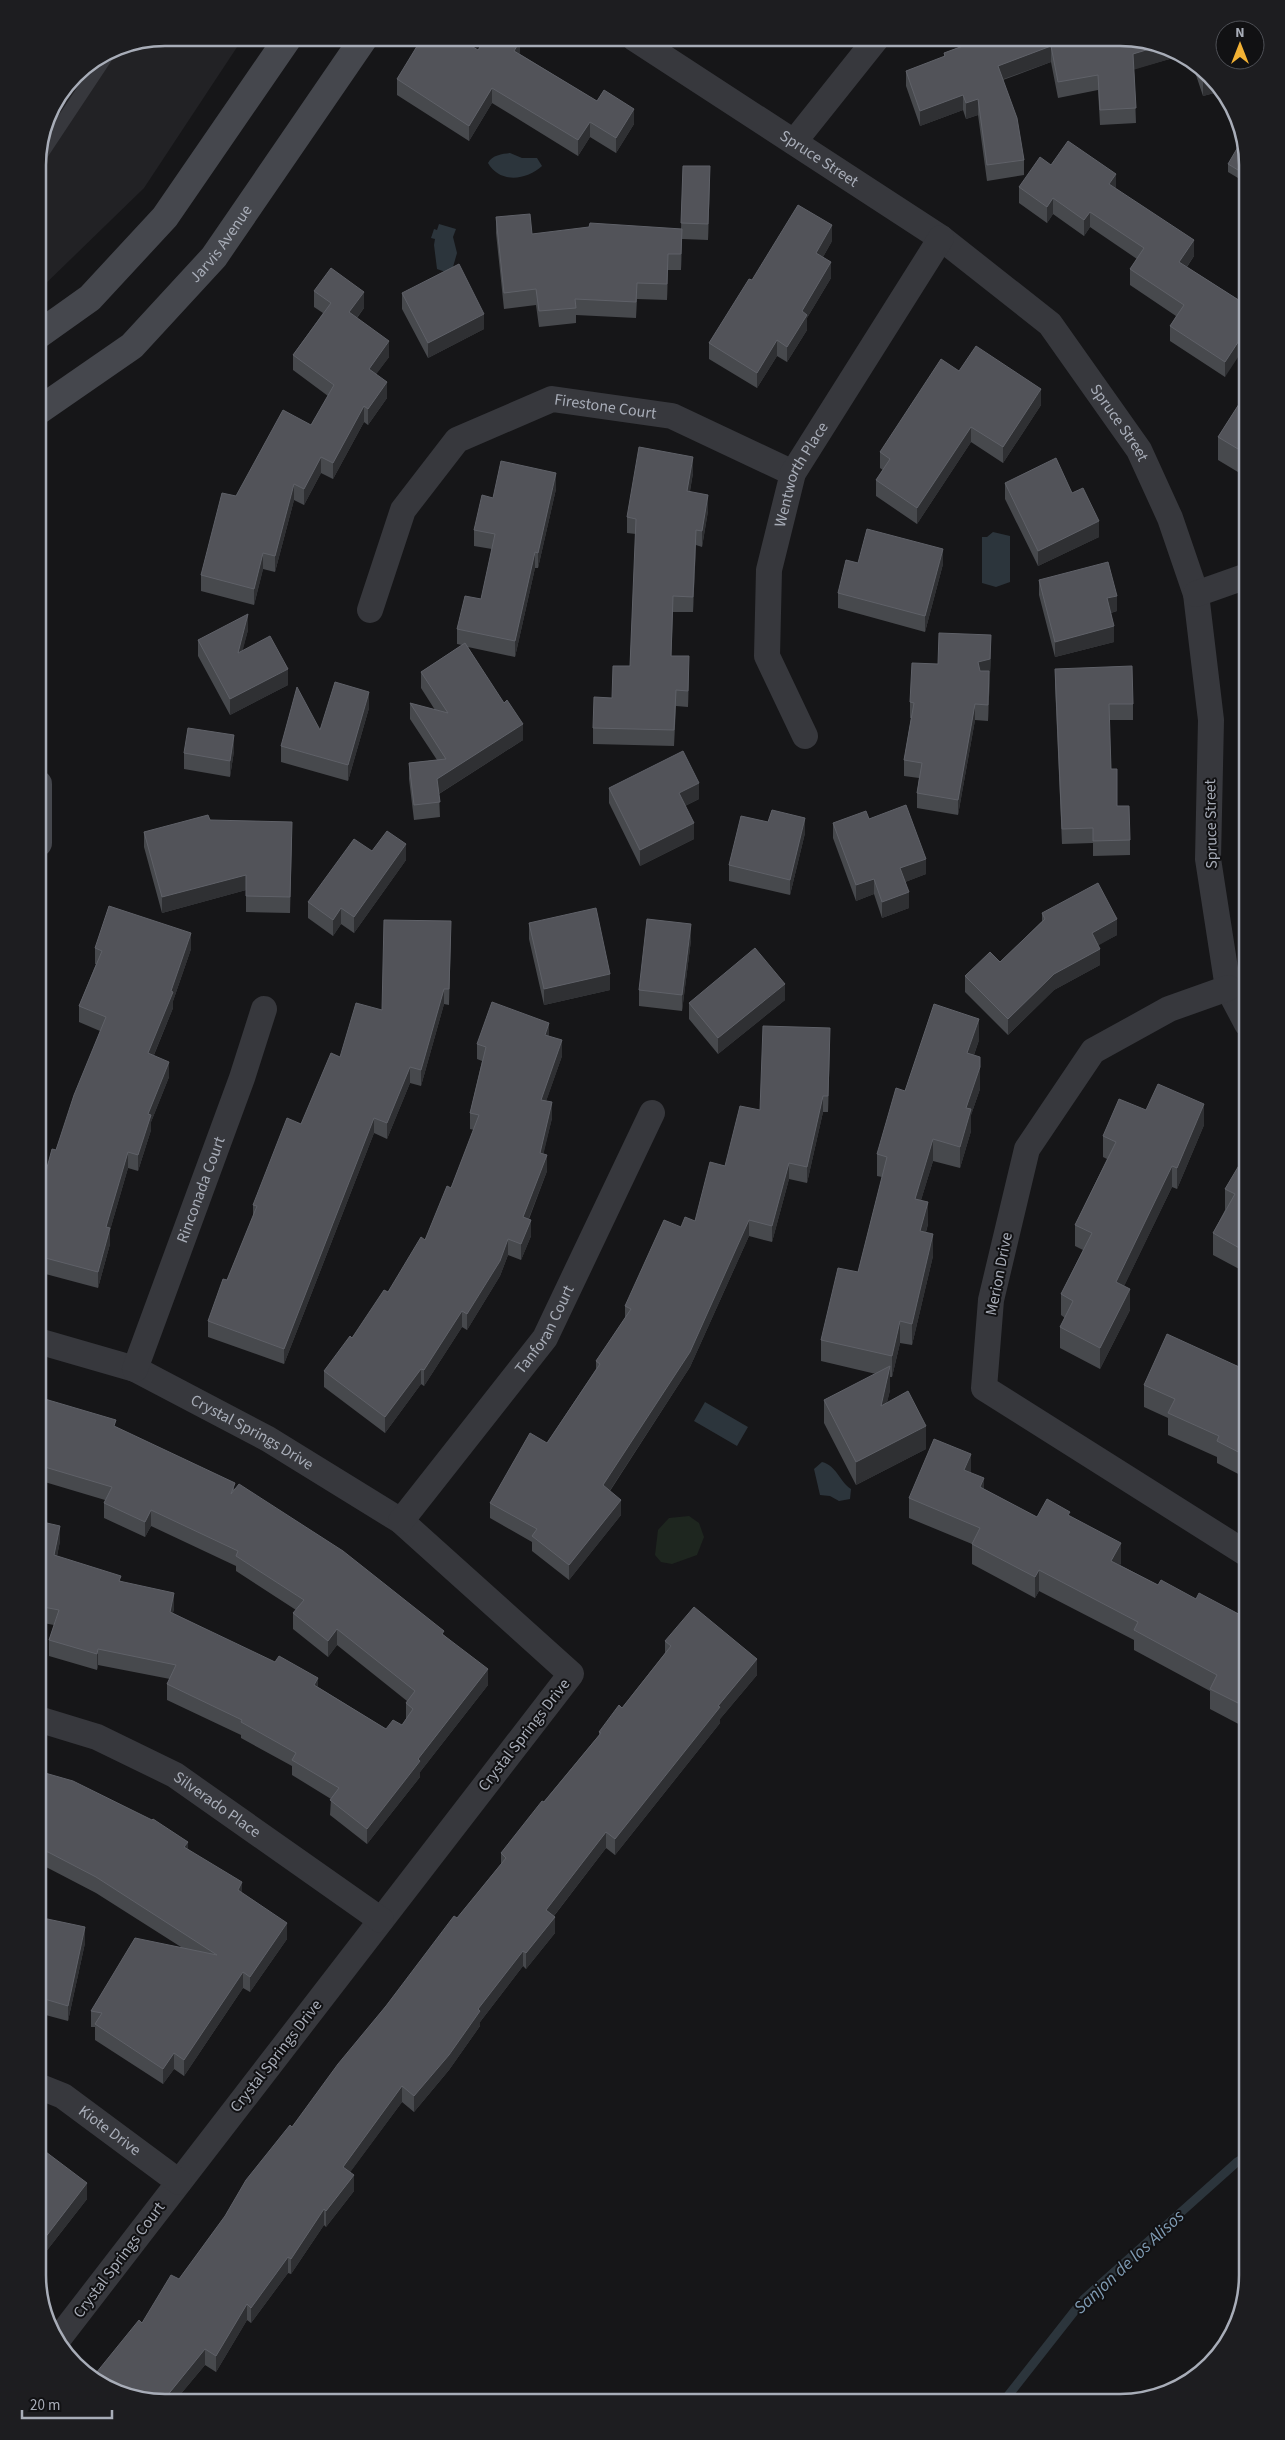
<svg xmlns="http://www.w3.org/2000/svg" width="1285" height="2440" font-family="'Source Sans 3',sans-serif">
<style>
.built{fill:#222225}
.green{fill:#1e261f}
.water{fill:#2c353c}
.lines{fill:none;stroke-linecap:round;stroke-linejoin:round}
.stream{stroke:#2c353c;stroke-width:9}
.lane{stroke:#37383d;stroke-width:14}
.street{stroke:#37383d;stroke-width:26}
.secondary{stroke:#45474d;stroke-width:28}
.wall{fill:#47494d}
.shaded-wall{fill:#2f3033}
.building{fill:#525359;stroke:#5f6168}
.labels{text-anchor:middle;dominant-baseline:central;stroke-width:4;stroke-linejoin:round;paint-order:stroke}
.street-label{font-size:16px;fill:#a8adb8;stroke:#111113}
.water-label{font-size:18px;font-style:italic;fill:#7f9bb3;stroke:#111113}
.rim{fill:none;stroke:#a8adb8;stroke-width:2.5}
</style>
<rect width="100%" height="100%" fill="#161618"/>
<path class="built" d="M166,38H243L144,188L38,291V157L47,116L75,75L117,47Z"/>
<path class="green" d="M689,1516L699,1523L704,1537L697,1555L672,1564L661,1562L655,1555L658,1530L669,1518Z"/>
<path class="water" d="M510,153L522,158H537L542,166C527,180 500,184 488,163C492,155 502,154 510,153Z
M439,224L456,229L453,237L457,253L451,274L437,269L434,245L435,239L431,238L434,229L437,230Z
M993,532L1010,536V582L996,587L982,583V537H987Z
M705,1402L748,1427L737,1446L694,1421Z
M822,1462C837,1466 839,1481 851,1489L850,1499L839,1501L830,1496L820,1495L814,1469Z"/>
<g class="lines">
<path class="stream" d="M1003,2402L1084,2299L1237,2162L1247,2156"/>
<path class="lane" d="M38,159L109,52"/>
<g class="street">
<path id="s1" d="M634,38L941,238L1050,324L1139,450L1170,518L1196,594L1211,720L1208,859L1228,988L1247,1024"/>
<path d="M794,142L877,38"/>
<path d="M1196,594L1247,576"/>
<path id="s2" d="M370,610L403,510L457,440L552,399L672,416L793,473"/>
<path id="s3" d="M805,736L767,656L769,570L793,473L941,238"/>
<path d="M1228,988L1169,1009L1093,1051L1027,1149L991,1300L984,1388L1247,1554"/>
<path id="s4" d="M38,1341L135,1369L268,1439L401,1521L571,1674L59,2338"/>
<path id="s5" d="M135,1369L242,1078L264,1009"/>
<path id="s6" d="M401,1521L545,1338L652,1113"/>
<path id="s7" d="M38,1719L97,1737L175,1775L381,1920"/>
<path id="s8" d="M38,2086L63,2096L179,2182"/>
</g>
<g class="secondary">
<path d="M38,335L90,298L165,217L288,38"/>
<path id="s9" d="M38,411L132,346L214,257L364,38"/>
<path d="M38,843V784"/>
</g>
</g>
<path class="wall" d="M981,38H1128L1180,56L1134,69L1136,123L1100,125L1098,90L1058,98L1051,62L1003,80L1024,160V175L987,181L978,115L966,119L963,110L920,126L906,86V71L944,57V53L981,39Z
M478,50L520,54L634,124L616,153L590,137L578,156L492,103L469,141L397,95V79Z
M1191,60L1218,92L1203,96Z
M1228,164L1248,166V184L1228,172Z
M1051,165L1116,189L1194,256L1187,267L1248,306L1225,377L1170,341V326L1176,316L1130,285V269L1137,259L1090,227L1084,236L1053,214L1047,223L1019,203V187Z
M683,166L710,182L708,240L682,239L681,270H668L667,300L637,299L636,318L576,315V323L539,327L536,305L504,309L496,233V217L532,234L681,229Z
M832,241L823,257L831,278L807,318V330L787,362L777,356L757,388L709,359V343L752,280Z
M314,291L364,308L357,318L389,357L376,374L387,398L368,425L364,422L333,479L321,473L304,505L294,500L275,572L263,569L254,605L201,591V575L311,425L328,396L293,370V355L323,313L314,307Z
M402,293L484,329L428,358L402,309Z
M959,371L1041,405L1003,463L971,442L917,524L876,496V480L883,470L880,468V452Z
M1248,390V478L1218,460V437Z
M693,473L690,491L708,511L702,547L696,545L693,612H673L671,656L689,672L688,707L676,706L674,746L593,744V728L612,698L630,666L636,534L627,533V517Z
M1005,483L1072,493L1099,537L1038,566L1005,499Z
M556,489L538,568H535L515,657L468,647L523,740L439,794L440,817L414,820L409,779V763L437,760L410,719V703L435,710L421,688V672L462,645L457,644V629L481,599L492,549L474,546V530L493,498Z
M858,563L943,564L925,632L838,608V593Z
M1039,580L1117,611L1111,613L1114,642L1055,657L1039,595Z
M248,630L242,651L288,685L230,715L198,656V640Z
M991,651L988,721L975,720L958,815L917,808V793L919,778L904,776V760L911,718H910V702L938,664Z
M1055,669L1133,704V720H1109L1111,769L1117,806L1130,840V855L1093,856V843L1062,844L1055,685Z
M369,708L348,781L281,762V746L320,730Z
M234,751L230,777L184,769V753Z
M609,788L699,799L685,806L694,839L640,866L609,803Z
M869,819L926,874L905,882L909,908L882,918L874,894L856,901L833,838V823Z
M210,820L292,837L290,913L246,912V890L162,913L144,847V832Z
M805,833L790,895L729,881V865Z
M372,851L406,860L354,933L341,924L333,936L308,918V902Z
M1042,913L1117,935L1098,945L1100,965L1054,990L1008,1035L965,992V976L1000,962L1042,921Z
M529,923L610,990L544,1005L529,939Z
M451,937L449,1005L444,1004L421,1086L410,1083L387,1139L374,1133L284,1364L208,1337V1321L227,1280L253,1217V1205L340,1057L382,1010Z
M691,940L682,1011L639,1006V990Z
M95,948L191,949L173,1001V1008L154,1055L169,1077L151,1122V1130L138,1171L128,1168L110,1230V1244L98,1288L38,1272V1201L100,1031L79,1022V1006L96,964H95Z
M785,1000L718,1054L689,1019V1003Z
M549,1036L562,1056L546,1101L552,1118L543,1154L547,1171L529,1219L531,1236L521,1260L508,1255L500,1276L467,1330L462,1327L424,1386L421,1384L385,1433L324,1387V1371L352,1338L388,1292L425,1240L451,1188L474,1130L470,1129V1113L482,1061L477,1059V1044Z
M979,1040L974,1055L980,1089L971,1115V1131L960,1168L933,1161L921,1200L928,1224L926,1232L933,1256L912,1345L900,1343L892,1377H890V1390L887,1402L926,1449L856,1485L824,1423V1400L876,1374L821,1361V1340L858,1272L882,1177L877,1176V1154L905,1091Z
M830,1044L828,1112H823L807,1183L789,1179L772,1242L749,1236L690,1367L610,1491L621,1515L569,1580L532,1551V1542L490,1518V1503L547,1443L596,1369V1361L625,1318V1306L681,1227L695,1221L725,1166L760,1110Z
M1146,1110L1204,1125L1177,1189L1172,1187L1124,1286L1130,1310L1100,1369L1060,1348V1327L1065,1318L1061,1315V1294L1083,1250L1075,1246V1225L1107,1159L1103,1157V1136Z
M1248,1159V1260H1247L1241,1270L1213,1255V1233L1225,1210V1189Z
M1248,1371V1479L1217,1463V1457L1168,1435V1418L1144,1407V1385Z
M38,1397L116,1427L235,1489L444,1635L488,1685L420,1772V1777L367,1844L330,1815L331,1799L292,1775V1766L241,1738V1735L167,1700V1684L170,1679L98,1665L97,1670L49,1656V1640L54,1625L38,1622V1521L60,1541L57,1556L121,1581L174,1608L173,1613L318,1687L386,1729L402,1725L406,1719V1703L407,1701L337,1645L328,1657L293,1629V1613L296,1610L236,1571V1566L151,1526L145,1537L104,1518V1503L105,1500L38,1480Z
M971,1473L984,1489L1037,1517L1070,1516L1121,1563L1120,1565L1158,1585L1248,1619V1729L1210,1709V1691L1134,1650V1640L1039,1591L1035,1598L972,1564V1544L909,1518V1498Z
M665,1641L757,1675L720,1719V1723L615,1855L606,1848L554,1916L555,1933L526,1969L523,1966L480,2022V2026L449,2070L414,2112L402,2102L350,2172L354,2191L326,2227L324,2225L291,2274L288,2273L251,2323L247,2320L216,2372L205,2365L174,2402H157L142,2323L179,2279L292,2127L386,2006L501,1864V1853L599,1735V1732L622,1708L665,1653Z
M38,1771L188,1849L242,1893L287,1939L250,1992L243,1988L184,2076L174,2069L163,2084L95,2040V2027H91V2011L181,1947L96,1893L48,1868L38,1865Z
M38,1917L85,1943L68,2021L38,2013Z
M38,2146L87,2199L41,2258L38,2256Z"/>
<path class="shaded-wall" d="M520,41V57L514,51Z
M1051,46V62L998,81V66Z
M1156,47L1180,56L1133,70V54Z
M1207,79L1218,92L1203,96V81Z
M492,88V103L469,141V126Z
M963,95V110L920,126V111Z
M978,99V115L966,119V103Z
M634,109V124L616,153V138Z
M590,122V137L578,156V140Z
M710,166V182L708,240V224Z
M1116,174V189L1109,184Z
M1053,198V214L1047,223V207Z
M1090,212V227L1084,236V220Z
M832,225V241L816,269V253Z
M682,229V245L681,270V254Z
M1194,240V256L1179,278V262Z
M668,254V270L667,300V284Z
M831,262V278L807,318V330L787,362V347L802,311Z
M364,292V308L349,328V312Z
M484,314V329L428,358V343Z
M1248,327V342L1225,377V362Z
M777,340V356L757,388V373Z
M389,341V357L369,384V369Z
M387,382V398L368,425V409Z
M1041,389V405L1003,463V447Z
M364,406V422L333,479V463Z
M971,427V442L917,524V508Z
M321,457V473L304,505V489Z
M693,457V473L687,507V491Z
M556,473V489L538,568V553Z
M294,484V500L275,572V556Z
M708,495V511L702,547V531Z
M1099,521V537L1038,566V551Z
M696,530V545L693,612V597Z
M943,549V564L925,632V616Z
M535,552V568L515,657V641Z
M263,553V569L254,605V589Z
M673,596V612L671,672V656Z
M1117,596V611L1107,614V598Z
M248,614V630L238,669V653Z
M1114,626V642L1055,657V642Z
M991,635V651L988,721V705L978,678V662Z
M689,656V672L688,707V691Z
M288,669V685L230,715V699Z
M369,692V708L348,781V765Z
M975,704V720L958,815V800Z
M523,724V740L437,795V779Z
M234,735V751L230,777V761Z
M699,783V799L679,809V793Z
M805,818V833L790,895V880Z
M694,823V839L640,866V850Z
M406,844V860L354,933V917Z
M926,859V874L900,884V868Z
M246,875V890L162,913V897Z
M874,879V894L856,901V885Z
M909,892V908L882,918V902Z
M341,908V924L333,936V920Z
M1117,919V935L1092,949V933Z
M691,924V940L682,1011V995Z
M191,933V949L173,1001V1008L148,1069V1053Z
M1100,949V965L1054,990L1008,1035V1019L1054,974Z
M610,974V990L544,1005V989Z
M785,984V1000L718,1054V1038Z
M444,989V1004L421,1086V1070Z
M979,1019V1040L967,1075V1053Z
M549,1023V1038L545,1035Z
M830,1028V1044L828,1112V1096Z
M562,1040V1056L541,1116V1100Z
M169,1062V1077L151,1122V1130L138,1171V1155L148,1114Z
M410,1067V1083L387,1139V1123Z
M980,1067V1089L971,1115V1131L960,1168V1147L966,1108Z
M823,1096V1112L807,1183V1167Z
M552,1102V1118L540,1169V1153Z
M1204,1104V1125L1177,1189V1168Z
M374,1118V1133L284,1364V1349Z
M933,1139V1161L915,1220V1199Z
M128,1152V1168L110,1230V1244L98,1288V1272L106,1227Z
M547,1155V1171L523,1233V1217Z
M789,1163V1179L772,1242V1226Z
M1172,1166V1187L1116,1303V1282Z
M928,1202V1224L920,1253V1231Z
M531,1220V1236L521,1260V1244Z
M749,1220V1236L690,1367L603,1501V1485Z
M933,1234V1256L912,1345V1324Z
M1247,1238V1260L1241,1270V1249Z
M508,1239V1255L500,1276L467,1330V1314Z
M1130,1289V1310L1100,1369V1348Z
M462,1311V1327L424,1386V1370Z
M900,1321V1343L892,1377V1356Z
M890,1366V1390L881,1429V1406Z
M421,1369V1384L385,1433V1417Z
M926,1426V1449L856,1485V1462Z
M971,1454V1474L964,1470Z
M984,1478V1499L980,1487Z
M621,1500V1515L569,1580V1565Z
M151,1510V1526L145,1537V1522Z
M60,1526V1541L54,1571V1555Z
M1121,1543V1563L1111,1581V1561Z
M1039,1570V1591L1035,1598V1577Z
M174,1593V1608L170,1627V1612Z
M337,1629V1645L328,1657V1641Z
M98,1649V1665L97,1670V1654Z
M757,1659V1675L720,1719V1723L615,1855V1839L718,1706Z
M488,1669V1685L420,1772V1777L367,1844V1829L418,1759Z
M318,1678V1694L314,1685Z
M606,1832V1848L546,1926V1910Z
M188,1842V1857L184,1847Z
M242,1882V1898L238,1890Z
M555,1917V1933L526,1969V1953Z
M287,1923V1939L250,1992V1977Z
M85,1927V1943L68,2021V2006Z
M523,1951V1966L480,2022V2026L449,2070L414,2112V2096L478,2009Z
M243,1972V1988L184,2076V2060Z
M174,2053V2069L163,2084V2069Z
M402,2086V2102L343,2182V2167Z
M354,2175V2191L326,2227V2211Z
M87,2183V2199L41,2258V2243Z
M324,2209V2225L291,2274V2259Z
M288,2257V2273L251,2323V2308Z
M247,2304V2320L216,2372V2356Z
M205,2349V2365L174,2402H162Z"/>
<path class="building" d="M422,38H458L478,50L486,38H514L520,41L514,51L597,101L604,90L634,109L616,138L590,122L578,140L492,88L469,126L397,79Z
M982,38H1128L1156,47L1133,54L1136,108L1100,110L1098,75L1058,82L1051,46L998,66L1017,118L1024,160L987,165L978,99L966,103L963,95L920,111L906,71L945,56L944,53L982,39Z
M1199,70L1207,79L1203,81Z
M1242,140L1248,166V176L1228,164Z
M1068,141L1116,174L1109,184L1194,240L1179,262L1248,306V327L1225,362L1170,326L1184,305L1130,269L1144,248L1090,212L1084,220L1053,198L1047,207L1019,187L1040,157L1051,165Z
M683,166H710L708,224L681,223Z
M798,205L832,225L816,253L831,262L802,311L807,315L787,347L777,340L757,373L709,343L749,279L752,280Z
M530,214L532,234L589,227L590,223L682,229L681,254H668L667,284L637,283L636,302L575,299L576,308L539,311L536,289L504,293L496,217Z
M459,264L484,314L428,343L402,293Z
M331,268L364,292L349,312L389,341L369,369L387,382L368,409L364,406L333,463L321,457L304,489L294,484L275,556L263,553L254,589L201,575L222,493L236,496L283,410L311,425L334,385L293,355L331,303L314,291Z
M976,346L1041,389L1003,447L971,427L917,508L876,480L890,459L880,452L941,359L959,371Z
M1248,390V455L1218,437Z
M639,447L693,457L687,491L708,495L702,531L696,530L693,597L673,596L671,656H689L688,691L676,690L674,730L593,728L594,697L612,698L613,666H630L636,519L627,517Z
M1056,458L1072,493L1083,488L1099,521L1038,551L1005,483Z
M501,461L556,473L538,553L535,552L515,641L457,629L465,596L481,599L495,534L474,530L482,495L493,498Z
M867,529L943,549L925,616L838,593L846,560L858,563Z
M1108,562L1117,596L1107,598L1114,626L1055,642L1039,580Z
M248,614L238,653L270,636L288,669L230,699L198,640Z
M939,633L991,635L990,659L978,662L980,671H989L988,705L975,704L958,800L917,793L922,763L904,760L914,703L910,702L912,663L938,664Z
M465,643L504,703L507,700L523,724L437,779L440,802L414,805L409,763L446,759L410,703L448,713L421,672Z
M1132,666L1133,704H1109L1111,769H1117V806H1129L1130,840L1093,841V828L1062,829L1055,669Z
M335,682L369,692L348,765L281,746L297,687L320,730Z
M188,728L234,735L230,761L184,753Z
M683,751L699,783L679,793L694,823L640,850L609,788Z
M906,805L926,859L900,868L909,892L882,902L874,879L856,885L833,823L866,811L869,819Z
M772,810L805,818L790,880L729,865L741,816L768,822Z
M208,815L210,820L292,822L290,897L246,896V875L162,897L144,832Z
M387,831L406,844L354,917L341,908L333,920L308,902L354,839L372,851Z
M1098,883L1117,919L1092,933L1100,949L1054,974L1008,1019L965,976L990,952L1000,962L1045,919L1042,913Z
M109,906L191,933L171,991L173,992L148,1053L169,1062L148,1114L151,1115L138,1155L128,1152L106,1227L110,1228L98,1272L38,1256V1201L52,1149L56,1150L74,1095L106,1017L79,1006L102,951L95,948Z
M596,908L610,974L544,989L529,923Z
M647,919L691,924L682,995L639,990Z
M384,920L451,921L449,989H444L421,1070L410,1067L387,1123L374,1118L284,1349L208,1321L223,1279L227,1280L257,1206L253,1205L287,1118L301,1124L331,1053L340,1057L356,1003L382,1010Z
M755,948L785,984L718,1038L689,1003Z
M492,1002L549,1023L545,1035L562,1040L541,1100L552,1102L540,1153L547,1155L523,1217L531,1220L521,1244L508,1239L500,1261L467,1314L462,1311L424,1370L421,1369L385,1417L324,1371L350,1336L352,1338L384,1290L388,1292L421,1237L425,1240L447,1186L451,1188L479,1115L470,1113L486,1047L477,1044Z
M934,1004L979,1019L967,1053L980,1057V1067L966,1108L971,1109L960,1147L933,1139L915,1199L928,1202L920,1231L933,1234L912,1324L900,1321L892,1356L821,1340L838,1268L858,1272L887,1157L877,1154L896,1088L905,1091Z
M763,1026L830,1028L828,1096H823L807,1167L789,1163L772,1226L749,1220L690,1352L603,1485L621,1500L569,1565L532,1536L537,1529L490,1503L530,1433L547,1443L600,1364L596,1361L631,1309L625,1306L664,1220L681,1227L685,1217L695,1221L710,1162L725,1166L740,1106L760,1110Z
M1158,1084L1204,1104L1177,1168L1172,1166L1116,1282L1130,1289L1100,1348L1060,1327L1073,1301L1061,1294L1092,1233L1075,1225L1116,1142L1103,1136L1119,1099L1146,1110Z
M1244,1157L1248,1159V1239L1247,1238L1241,1249L1213,1233L1235,1194L1225,1189Z
M1167,1334L1248,1371V1457L1217,1441L1219,1436L1168,1413L1175,1399L1144,1385Z
M890,1366L881,1406L908,1391L926,1426L856,1462L824,1400Z
M38,1397L116,1420L114,1426L235,1483L231,1494L239,1484L343,1551L444,1631L442,1634L488,1669L418,1759L420,1761L367,1829L330,1800L339,1788L292,1760L296,1753L241,1722L242,1720L167,1684L176,1665L98,1649L97,1654L49,1640L59,1610L38,1606V1521L60,1526L54,1555L121,1576L119,1581L174,1593L170,1612L275,1662L279,1656L318,1678L314,1685L386,1729L393,1720L402,1725L413,1709L406,1703L415,1691L337,1629L328,1641L293,1613L304,1600L236,1556L238,1551L151,1510L145,1522L104,1503L112,1487L38,1465Z
M934,1439L971,1454L964,1470L984,1478L980,1487L1037,1517L1047,1499L1070,1512L1068,1515L1121,1543L1111,1561L1158,1585L1161,1580L1196,1599L1199,1593L1248,1619V1708L1210,1689L1217,1675L1134,1630L1138,1622L1039,1570L1035,1577L972,1544L980,1528L909,1498Z
M694,1607L757,1659L718,1706L720,1707L615,1839L606,1832L546,1910L555,1917L526,1953L523,1951L478,2009L480,2011L449,2055L414,2096L402,2086L343,2167L354,2175L326,2211L324,2209L291,2259L288,2257L251,2308L247,2304L216,2356L205,2349L162,2402H157L94,2381L92,2378L139,2320L142,2323L171,2275L179,2279L225,2216L246,2180L290,2125L292,2127L338,2064L386,2006L454,1916L457,1918L506,1858L501,1853L542,1801L544,1802L601,1733L599,1732L619,1705L622,1708L671,1646L665,1641Z
M38,1771L73,1781L152,1820L153,1819L188,1842L184,1847L242,1882L238,1890L287,1923L250,1977L243,1972L184,2060L174,2053L163,2069L95,2024L102,2013L91,2011L135,1938L217,1955L96,1877L48,1852L38,1850Z
M38,1917L85,1927L68,2006L38,1997Z
M38,2146L87,2183L41,2243L38,2240Z"/>
<g class="labels">
<g class="street-label">
<text stroke="none"><textPath href="#s1" startOffset="221">Spruce Street</textPath></text>
<text stroke="none"><textPath href="#s9" startOffset="250">Jarvis Avenue</textPath></text>
<text stroke="none"><textPath href="#s2" startOffset="351">Firestone Court</textPath></text>
<text stroke="none"><textPath href="#s1" startOffset="626">Spruce Street</textPath></text>
<text stroke="none"><textPath href="#s3" startOffset="276">Wentworth Place</textPath></text>
<text transform="translate(1211 824) rotate(-91)">Spruce Street</text>
<text stroke="none"><textPath href="#s5" startOffset="191">Rinconada Court</textPath></text>
<text transform="translate(999 1274) rotate(-79)">Merion Drive</text>
<text stroke="none"><textPath href="#s6" startOffset="240">Tanforan Court</textPath></text>
<text stroke="none"><textPath href="#s4" startOffset="234">Crystal Springs Drive</textPath></text>
<text transform="translate(524 1735) rotate(-52)">Crystal Springs Drive</text>
<text stroke="none"><textPath href="#s7" startOffset="200">Silverado Place</textPath></text>
<text transform="translate(276 2056) rotate(-52)">Crystal Springs Drive</text>
<text stroke="none"><textPath href="#s8" startOffset="85">Kiote Drive</textPath></text>
<text transform="translate(119 2260) rotate(-53)">Crystal Springs Court</text>
</g>
<g class="water-label">
<text transform="translate(1129 2262) rotate(-43)">Sanjon de los Alisos</text>
</g>
</g>
<path d="M0 0H1285V2440H0ZM165 46H1120A119 119 0 0 1 1239 165V2275A119 119 0 0 1 1120 2394H165A119 119 0 0 1 46 2275V165A119 119 0 0 1 165 46Z" fill="#1d1d20" fill-rule="evenodd"/>
<path class="rim" d="M165 46H1120A119 119 0 0 1 1239 165V2275A119 119 0 0 1 1120 2394H165A119 119 0 0 1 46 2275V165A119 119 0 0 1 165 46Z"/>
<g transform="translate(1240 45)"><circle r="24" fill="#111113" stroke="#4d4f55"/>
<path d="M0-4L9 19L0 12L-9 19Z" fill="#f2b134"/>
<text y="-8" font-size="14" font-weight="bold" text-anchor="middle" fill="#a8adb8">N</text>
</g>
<path d="M22 2410v8h90v-8" fill="none" stroke="#a8adb8" stroke-width="2.5"/>
<text x="30" y="2410" font-size="15" fill="#a8adb8" stroke="#111113" stroke-width="4" paint-order="stroke">20 m</text>
</svg>
